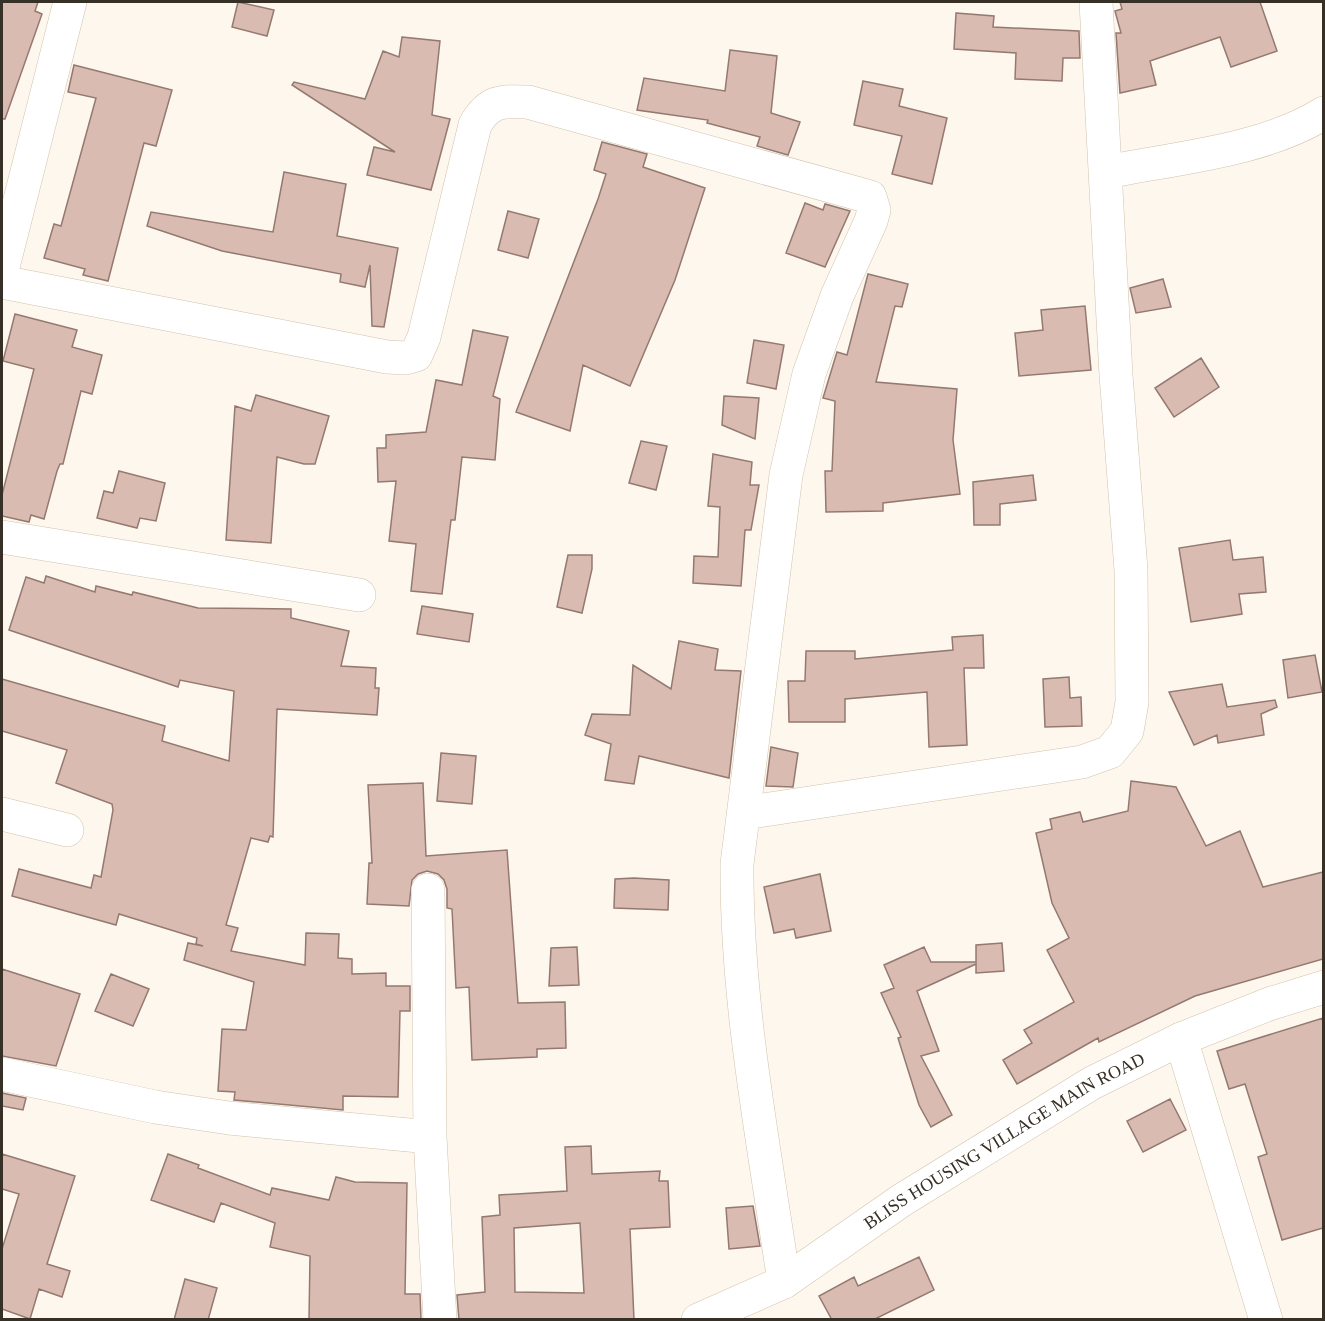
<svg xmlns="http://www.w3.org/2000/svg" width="1325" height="1321" font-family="'Times New Roman',serif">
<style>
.building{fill:#d9bbb1;stroke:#947970;stroke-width:1.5;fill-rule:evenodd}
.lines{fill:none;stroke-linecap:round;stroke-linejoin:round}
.street-casing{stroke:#d2c2ab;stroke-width:34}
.secondary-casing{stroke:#d2c2ab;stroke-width:34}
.street{stroke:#fff;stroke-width:33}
.secondary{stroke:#fff;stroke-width:33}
.labels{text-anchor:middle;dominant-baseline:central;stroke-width:4.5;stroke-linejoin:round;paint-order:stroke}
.street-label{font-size:18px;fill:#363026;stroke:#fff}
</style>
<rect width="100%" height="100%" fill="#fef7ee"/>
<path class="building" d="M2,2H38L35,11L42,14L5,119H2Z
M238,2L274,10L267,36L232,27Z
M1120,2H1260L1277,51L1231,67L1220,37L1150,61L1156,85L1120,93L1116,33H1121L1115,11L1122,9Z
M956,13L994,16L993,27L1079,31L1080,58H1063L1062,81L1015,79L1016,53L954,49Z
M402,37L440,41L432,115L450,119L431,190L367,175L374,147L395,152L292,85L294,82L365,99L383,51L399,57Z
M730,50L777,56L771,113L800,122L788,155L757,146L760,137L707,123L708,120L637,110L644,78L725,91Z
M74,65L172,90L156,146L144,143L108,281L83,275L85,269L44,258L54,224L61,226L96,98L68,92Z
M863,81L903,89L899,106L947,118L932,184L892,174L902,136L854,125Z
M602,142L647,154L643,167L705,188L675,280L630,386L583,365L570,431L516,412L598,199L606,174L594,170Z
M284,172L346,184L337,236L398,248L384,327L372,326L370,265L365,287L340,282L341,274L222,251L147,226L151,212L273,232Z
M805,203L823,210L825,204L850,211L825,267L786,253Z
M508,211L539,219L528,258L498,250Z
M868,274L908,284L902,307L895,306L876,382L957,389L953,440L960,494L883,503V511L826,512L825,471H832L835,401L823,398L837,352L847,355Z
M1163,279L1171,307L1136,313L1130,288Z
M1085,306L1091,370L1019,376L1015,333L1043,330L1041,310Z
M15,314L77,330L72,347L102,355L92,394L81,391L63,464H60L57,471L44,519L31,515L29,522L2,516V495L34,369L3,361Z
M473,330L508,337L493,396L500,399L495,460L462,457L455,520H451L442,594L411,591L416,544L389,541L396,481L378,482L377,448H386V435L426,432L436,380L462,385Z
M754,340L784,345L776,389L747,383Z
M1201,358L1219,387L1174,417L1155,388Z
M256,395L329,416L315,464H304L277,457L271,543L226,540L235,406L251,411Z
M724,396L759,398L755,439L722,425Z
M641,441L667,446L656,490L629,483Z
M713,454L752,462L750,485H759L751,530H745L741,586L693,583L694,556L718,557L720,507L708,506Z
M119,471L165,483L156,521L140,518L137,528L97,518L104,491L113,493Z
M1033,475L1036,500L1000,504V525H974L973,482Z
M1230,540L1233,560L1263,557L1266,592L1239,594L1242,614L1191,622L1179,548Z
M568,555H592V569L582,613L557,607Z
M46,576L95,592L96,586L132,595L133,592L198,608L291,609V618L349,631L341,666L376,668L375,688H379L377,715L277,709L273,837L270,836L268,842L251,838L226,925L238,928L231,951L305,965L306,933L339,934L338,958L352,959V974L386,973V986H410V1011H400L398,1097L343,1096V1110L234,1100L235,1092L218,1091L222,1029L246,1030L254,982L184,960L188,943L203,946L196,944L197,938L119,914L116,925L12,896L19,869L91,888L94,875L101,877L113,810L112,804L56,783L67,750L2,731V679L165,726L162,741L229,761L234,691L180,680L178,687L9,630L26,577L44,583Z
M422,606L473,614L469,642L417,634Z
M983,635L984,668H964L967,745L929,747L927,692L845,699V722H789L788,681H805L806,651H855V659L953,650L952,637Z
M679,641L718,649L715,670L741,671L729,778L639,756L634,784L605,780L611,744L585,735L592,714L630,715L633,665L671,689Z
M1315,655L1322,692L1288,698L1283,660Z
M1069,677L1070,698L1081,697L1082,726L1045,727L1043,679Z
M1222,684L1227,707L1275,700L1277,707L1261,714L1264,735L1218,743L1217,735L1194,745L1169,692Z
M771,747L798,753L793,787L766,786Z
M441,753L476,756L472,804L437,801Z
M1131,781L1176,787L1206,846L1240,831L1263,887L1323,872V959L1195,996L1099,1042L1098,1038L1017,1084L1003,1060L1032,1043L1024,1030L1074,1002L1047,950L1069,938L1052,903L1036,833L1052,829L1050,819L1080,812L1083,822L1128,811Z
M423,783L426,856L507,850L518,1003L565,1002L566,1048L537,1049V1057L472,1060L469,987L456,988L452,909L447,908V889L444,880L438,874L427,871L418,874L412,880L409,906L367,904L369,863H372L368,785Z
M820,874L831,931L796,938L794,929L774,933L764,887Z
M634,878L669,880L668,910L614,908L615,879Z
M1002,943L1004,971L976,973V964L917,991L939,1051L921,1056L952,1115L931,1127L919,1105L898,1038L901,1037L881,993L894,988L884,965L924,947L931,962H976V945Z
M577,947L579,985L549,986L551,948Z
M2,969L80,994L56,1066L2,1056Z
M111,974L149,989L133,1026L95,1011Z
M1323,1018V1228L1282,1240L1258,1157L1267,1154L1245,1084L1229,1089L1217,1051Z
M2,1093L26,1098L23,1110L2,1106Z
M1170,1099L1186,1130L1143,1152L1127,1121Z
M591,1146L592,1174L660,1171L659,1181H668L670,1227L630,1229L634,1320H459L457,1295L485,1292L482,1217L500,1215L499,1195L567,1191L565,1147ZM580,1223L584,1293L515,1292L514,1228Z
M2,1154L75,1176L47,1264L70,1271L62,1297L39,1289L30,1319L2,1309V1249L19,1194L2,1189Z
M168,1154L199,1165L198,1168L270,1195L272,1188L329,1200L336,1177L355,1182L407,1183L405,1294H420L421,1319L309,1320L310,1256L270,1247L275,1223L221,1203L214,1222L151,1200Z
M753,1206L760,1246L729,1249L726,1208Z
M919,1257L934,1290L873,1320H832L819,1296L854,1277L858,1286Z
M185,1279L217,1288L208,1320H174Z"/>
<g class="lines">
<defs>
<path id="street" d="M1107,172C1176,158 1263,151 1324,113
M2,271L70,2
M2,282L387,357L405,358L416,355L424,337L475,125C489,100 502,101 528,102L870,197L874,210L871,221L837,296L809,374L786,475L737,864C736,1004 764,1144 784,1282
M2,537L359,595
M744,813L1082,762L1110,752L1127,731L1132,702L1131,570L1116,375L1096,2
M2,814L67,830
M428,890L430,1137L440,1320
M1181,1039L1266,1320
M2,1074L155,1107L229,1118L430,1137"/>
<g id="secondary">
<path id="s1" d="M698,1320L784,1282L902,1200L1092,1083L1181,1039L1269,1004L1324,987"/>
</g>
</defs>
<use href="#street" class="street-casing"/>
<use href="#secondary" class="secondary-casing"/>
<use href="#street" class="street"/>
<use href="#secondary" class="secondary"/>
</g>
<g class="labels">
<g class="street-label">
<text stroke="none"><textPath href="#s1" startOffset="356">BLISS HOUSING VILLAGE MAIN ROAD</textPath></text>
</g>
</g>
<rect width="1325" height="1321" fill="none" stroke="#363026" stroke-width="6"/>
</svg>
